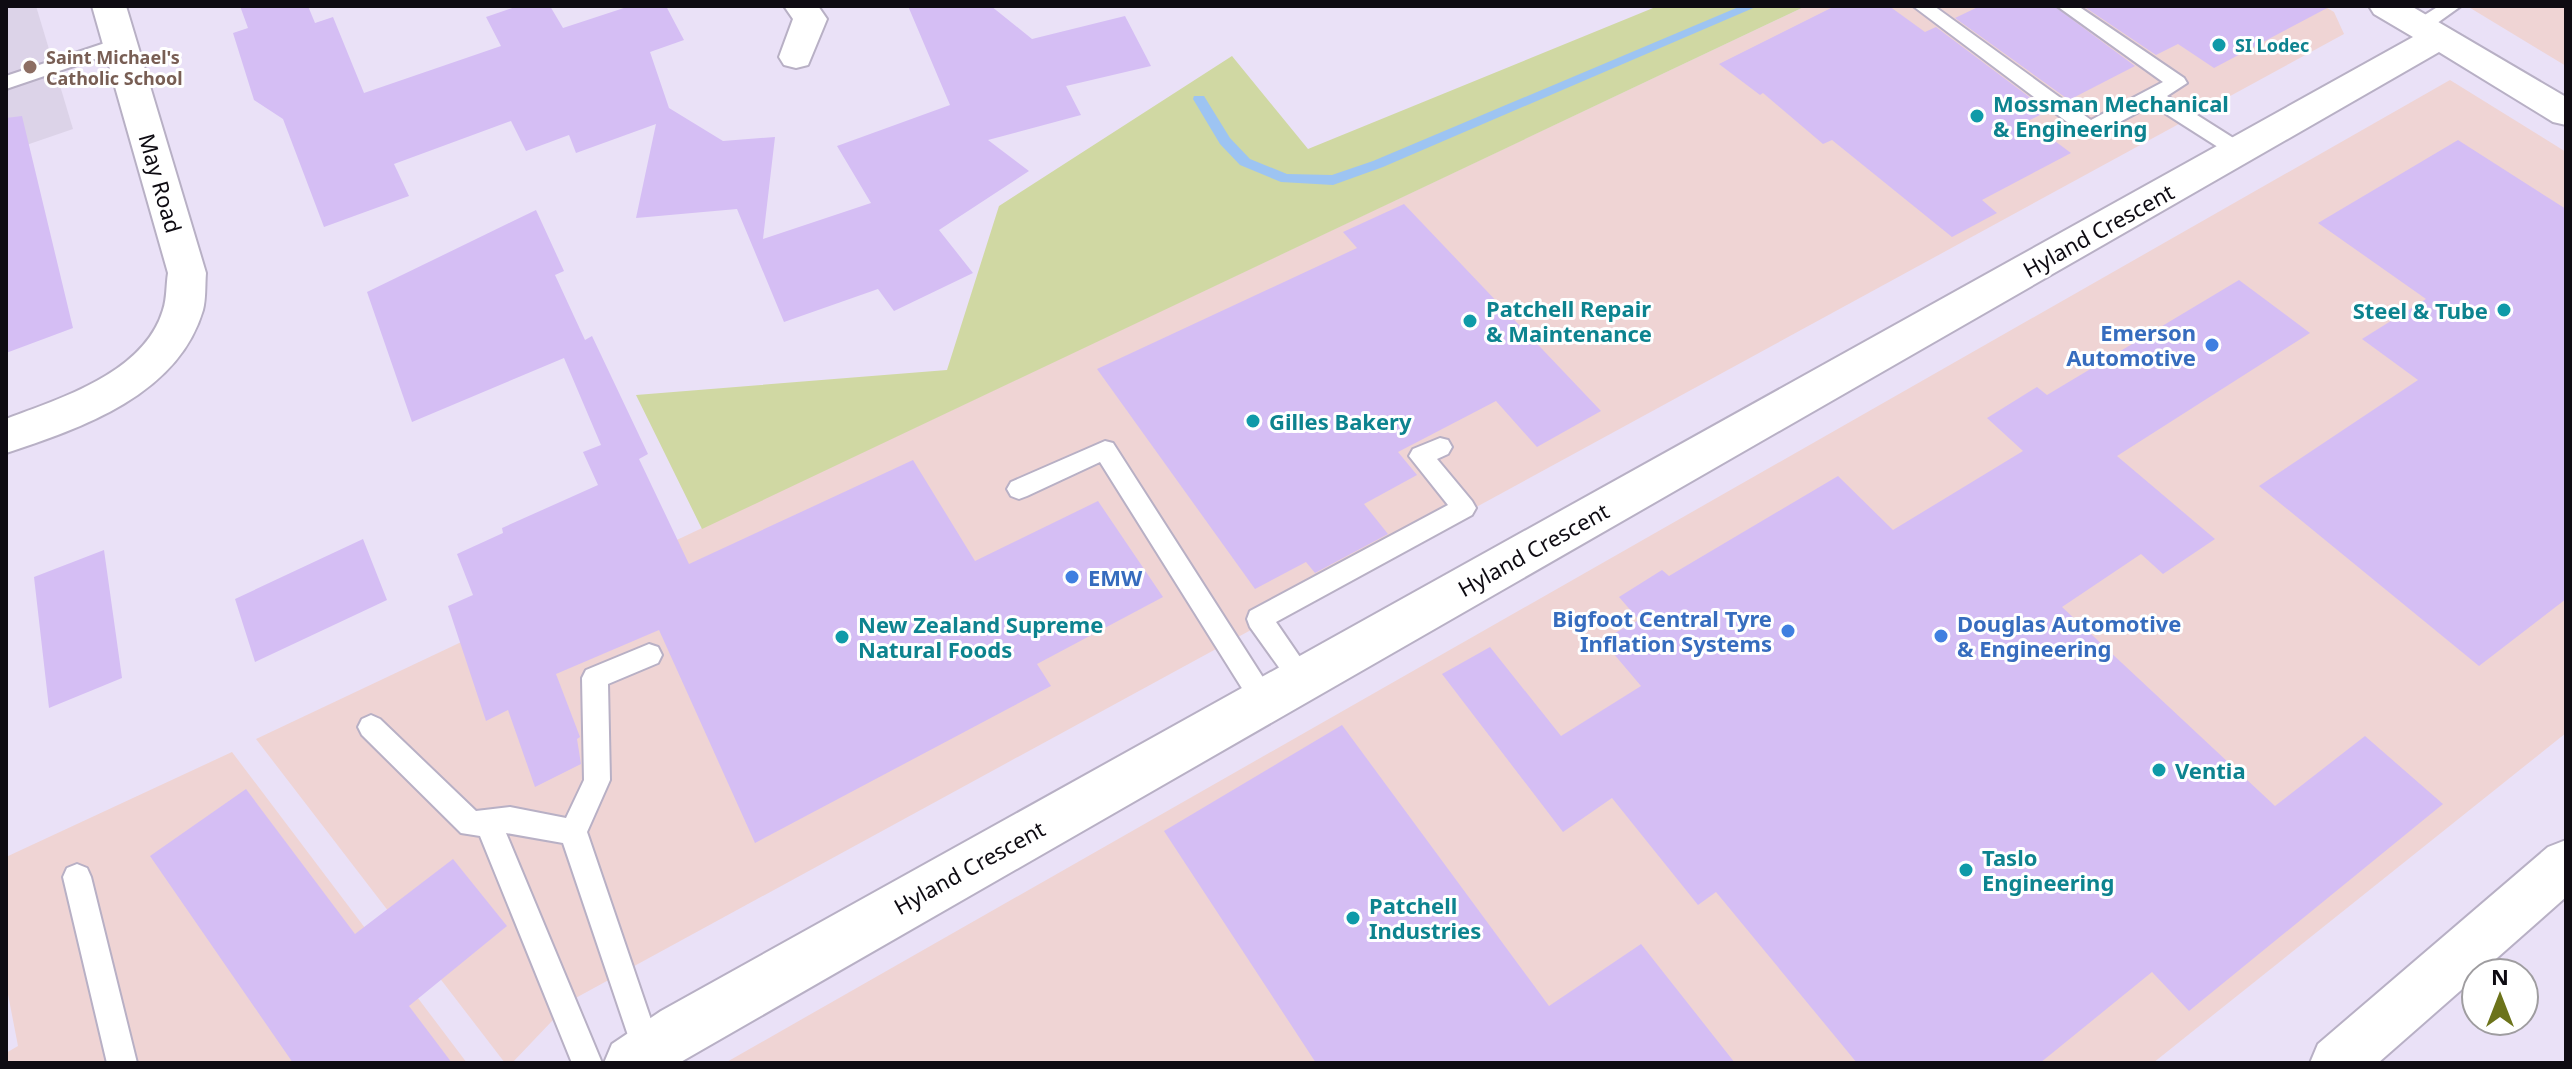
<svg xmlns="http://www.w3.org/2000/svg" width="2572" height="1069" font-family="'Noto Sans',sans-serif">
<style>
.industrial{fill:#efd4d4}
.education{fill:#dcd3e8}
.green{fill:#d0d8a3}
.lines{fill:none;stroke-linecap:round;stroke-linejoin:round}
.stream{fill:#9dc4f2;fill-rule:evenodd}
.building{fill:#d5bef4}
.lane-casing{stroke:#b8b0c5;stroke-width:4}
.street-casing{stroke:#b8b0c5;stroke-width:4}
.lane{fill:#fff;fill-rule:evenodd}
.street{fill:#fff;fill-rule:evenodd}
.culture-dot{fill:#0f9aa8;stroke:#fff;stroke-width:3}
.education-dot{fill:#8d6e63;stroke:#fff;stroke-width:3}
.shop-dot{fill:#3f7fe0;stroke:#fff;stroke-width:3}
.labels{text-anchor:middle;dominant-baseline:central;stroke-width:6;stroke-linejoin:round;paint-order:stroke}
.far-culture-label{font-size:18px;font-weight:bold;fill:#0d838f;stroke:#fff;text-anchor:start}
.far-education-label{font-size:18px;font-weight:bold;fill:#785e54;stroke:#fff;text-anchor:start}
.culture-label{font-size:22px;font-weight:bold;fill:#0d838f;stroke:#fff;text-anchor:start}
.street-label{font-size:22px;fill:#0e0b12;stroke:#fff}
.shop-label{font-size:22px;font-weight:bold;fill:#366cbe;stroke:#fff;text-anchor:end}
</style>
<rect width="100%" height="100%" fill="#eae1f7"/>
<path class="industrial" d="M1806,6H2324L2334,12L2344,34L572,1000L512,1063H505L256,739Z
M2467,6H2566V66Z
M2450,80L2566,152V733L2153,1063H725Z
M232,752L467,1063H6V1053L18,1046L6,984V857Z"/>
<path class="education" d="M6,6H36L73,129L6,152Z"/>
<path class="green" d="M1658,6H1806L702,529L636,395L947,370L999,206L1232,56L1308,149Z"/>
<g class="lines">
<path class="stream" d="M1741,6H1758L1383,167L1333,185L1281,182L1240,165L1220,144L1193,99L1194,96H1204L1230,138L1250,159L1287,174L1332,175L1373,161Z"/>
</g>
<path class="building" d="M240,6H308L315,23L333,17L364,93L501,46L486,17L518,6H550L563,28L630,6H666L684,40L650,52L669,108L723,141L775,137L763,239L871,203L837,146L950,105L908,6H991L1032,39L1125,16L1151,66L1066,86L1081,115L988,140L1029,171L939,230L973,273L894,311L878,289L784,322L737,209L636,218L656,124L576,153L569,135L526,151L511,121L394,164L409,196L324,227L283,119L254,100L233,33L248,28Z
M1835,6H1889L1925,32L1936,27L2048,111L2028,121L2071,153L1982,200L1997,213L1952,237L1832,140L1823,144L1763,93L1760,95L1719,64Z
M1980,6H2054L2135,66L2069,100L1955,18Z
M2083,6H2331L2214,68L2178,44L2156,55Z
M22,116L73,328L6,353V118Z
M2458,140L2566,209V599L2479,666L2259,486L2418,380L2362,339L2426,299L2318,223Z
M1404,204L1601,411L1537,447L1496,401L1398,452L1417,475L1364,504L1388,534L1315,573L1306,562L1255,589L1097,369L1357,248L1343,232Z
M536,210L564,271L555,275L585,340L592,336L648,454L639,459L689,564L913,460L975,561L1098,501L1163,597L1037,664L1051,686L755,843L659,630L556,674L580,737L577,739L581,764L535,787L508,710L486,721L448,606L473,595L457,554L503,533L502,528L598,485L583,452L601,445L564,358L412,422L367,292Z
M2239,280L2310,333L2117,456L2215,539L2163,574L2141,554L2062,607L2275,806L2365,736L2443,804L2189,1011L2152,972L2040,1063H1857L1716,892L1698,905L1612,798L1563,832L1442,674L1490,647L1561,736L1641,686L1602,640L1639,620L1619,597L1662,570L1669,576L1838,476L1893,530L2023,451L1987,418L2037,387L2047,395Z
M363,539L387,600L255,662L235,599Z
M104,550L122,678L49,708L34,577Z
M1342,725L1549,1006L1641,944L1735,1063H1316L1164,831Z
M246,789L355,934L453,859L507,926L409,1006L452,1063H293L150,856Z"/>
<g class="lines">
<defs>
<path id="lane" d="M1913,6H1934L2091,120L2163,82L2057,6H2078L2184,78L2187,83L2167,96L2246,146L2249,151L2239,158L2232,156L2152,105L2097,134H2083Z
M2439,6H2461L2426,31H2412L2410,27L2412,23Z
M120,38L129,44L127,48L6,89V76Z
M1440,438L1448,440L1452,447L1448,454L1437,459L1472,501L1476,508L1472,515L1276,622L1315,679L1311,687L1302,690L1293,687L1250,627L1247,619L1250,611L1448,505L1409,456L1413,449Z
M1105,441L1113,443L1273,693L1277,701L1273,709L1264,713L1255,709L1100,462L1027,496L1019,499L1011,496L1007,489L1011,482Z
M649,644L658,647L662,655L658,663L608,684L610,780L587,832L662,1052L657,1062H637L563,843L506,833L602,1063H572L480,836L461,833L362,735L358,727L362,719L371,715L380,719L476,811L510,807L566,818L584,780L582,678L586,670Z
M77,864L87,868L91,877L137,1063H107L63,877L67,868Z"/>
<path id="street" d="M92,6H126L206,273C205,285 206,299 203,310C178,395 82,428 6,453V419C61,398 144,373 163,310C167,298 166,285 168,273Z
M784,6H818L827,19L808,65L796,68L784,65L779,57L793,19Z
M2369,6H2411L2566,97V125L2553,122L2439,52L679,1063H604L612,1044L661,1011L2413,37L2374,14Z
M2566,840V897L2480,973H2476V977L2378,1063H2310L2318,1044L2548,847Z"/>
</defs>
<use href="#lane" class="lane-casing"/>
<use href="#street" class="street-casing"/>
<use href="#lane" class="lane"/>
<use href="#street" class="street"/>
</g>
<g class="culture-dot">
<circle cx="2219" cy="45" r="8"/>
<circle cx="1977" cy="116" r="8"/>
<circle cx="2504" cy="310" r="8"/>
<circle cx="1470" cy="321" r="8"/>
<circle cx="1253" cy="421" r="8"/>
<circle cx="842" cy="637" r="8"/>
<circle cx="2159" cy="770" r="8"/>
<circle cx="1966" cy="870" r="8"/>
<circle cx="1353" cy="918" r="8"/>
</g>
<circle class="education-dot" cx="30" cy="67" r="8"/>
<g class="shop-dot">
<circle cx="2212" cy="345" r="8"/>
<circle cx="1072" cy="577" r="8"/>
<circle cx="1788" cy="631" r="8"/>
<circle cx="1941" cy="636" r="8"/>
</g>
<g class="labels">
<g class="far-culture-label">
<text x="2235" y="45">SI Lodec</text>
</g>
<g class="far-education-label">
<text x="46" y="57">Saint Michael's<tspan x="46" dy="21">Catholic School</tspan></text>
</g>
<g class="culture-label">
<text x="1993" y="103">Mossman Mechanical<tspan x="1993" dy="25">&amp; Engineering</tspan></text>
<text x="1486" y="308">Patchell Repair<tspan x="1486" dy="25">&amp; Maintenance</tspan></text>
<text x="2488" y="310" text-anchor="end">Steel &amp; Tube</text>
<text x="1269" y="421">Gilles Bakery</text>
<text x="858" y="624">New Zealand Supreme<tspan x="858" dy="25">Natural Foods</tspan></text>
<text x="2175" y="770">Ventia</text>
<text x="1982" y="857">Taslo<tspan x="1982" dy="25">Engineering</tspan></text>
<text x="1369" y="905">Patchell<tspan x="1369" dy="25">Industries</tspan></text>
</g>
<g class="street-label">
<text transform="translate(161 183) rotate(74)">May Road</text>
<text transform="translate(2098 230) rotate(-29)">Hyland Crescent</text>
<text transform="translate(1533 549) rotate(-29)">Hyland Crescent</text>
<text transform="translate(969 867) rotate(-29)">Hyland Crescent</text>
</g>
<g class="shop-label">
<text x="2196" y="332">Emerson<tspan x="2196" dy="25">Automotive</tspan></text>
<text x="1088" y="577" text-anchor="start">EMW</text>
<text x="1772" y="618">Bigfoot Central Tyre<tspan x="1772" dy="25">Inflation Systems</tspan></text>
<text x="1957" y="623" text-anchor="start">Douglas Automotive<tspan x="1957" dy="25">&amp; Engineering</tspan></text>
</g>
</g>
<rect width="2572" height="1069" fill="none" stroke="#0e0b12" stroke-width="16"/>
<g transform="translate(2500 997)"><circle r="38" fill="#ffffff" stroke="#9f9da0" stroke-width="2"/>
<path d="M0-6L14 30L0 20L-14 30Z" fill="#6c731a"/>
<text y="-12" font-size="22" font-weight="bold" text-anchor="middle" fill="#0e0b12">N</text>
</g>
</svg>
